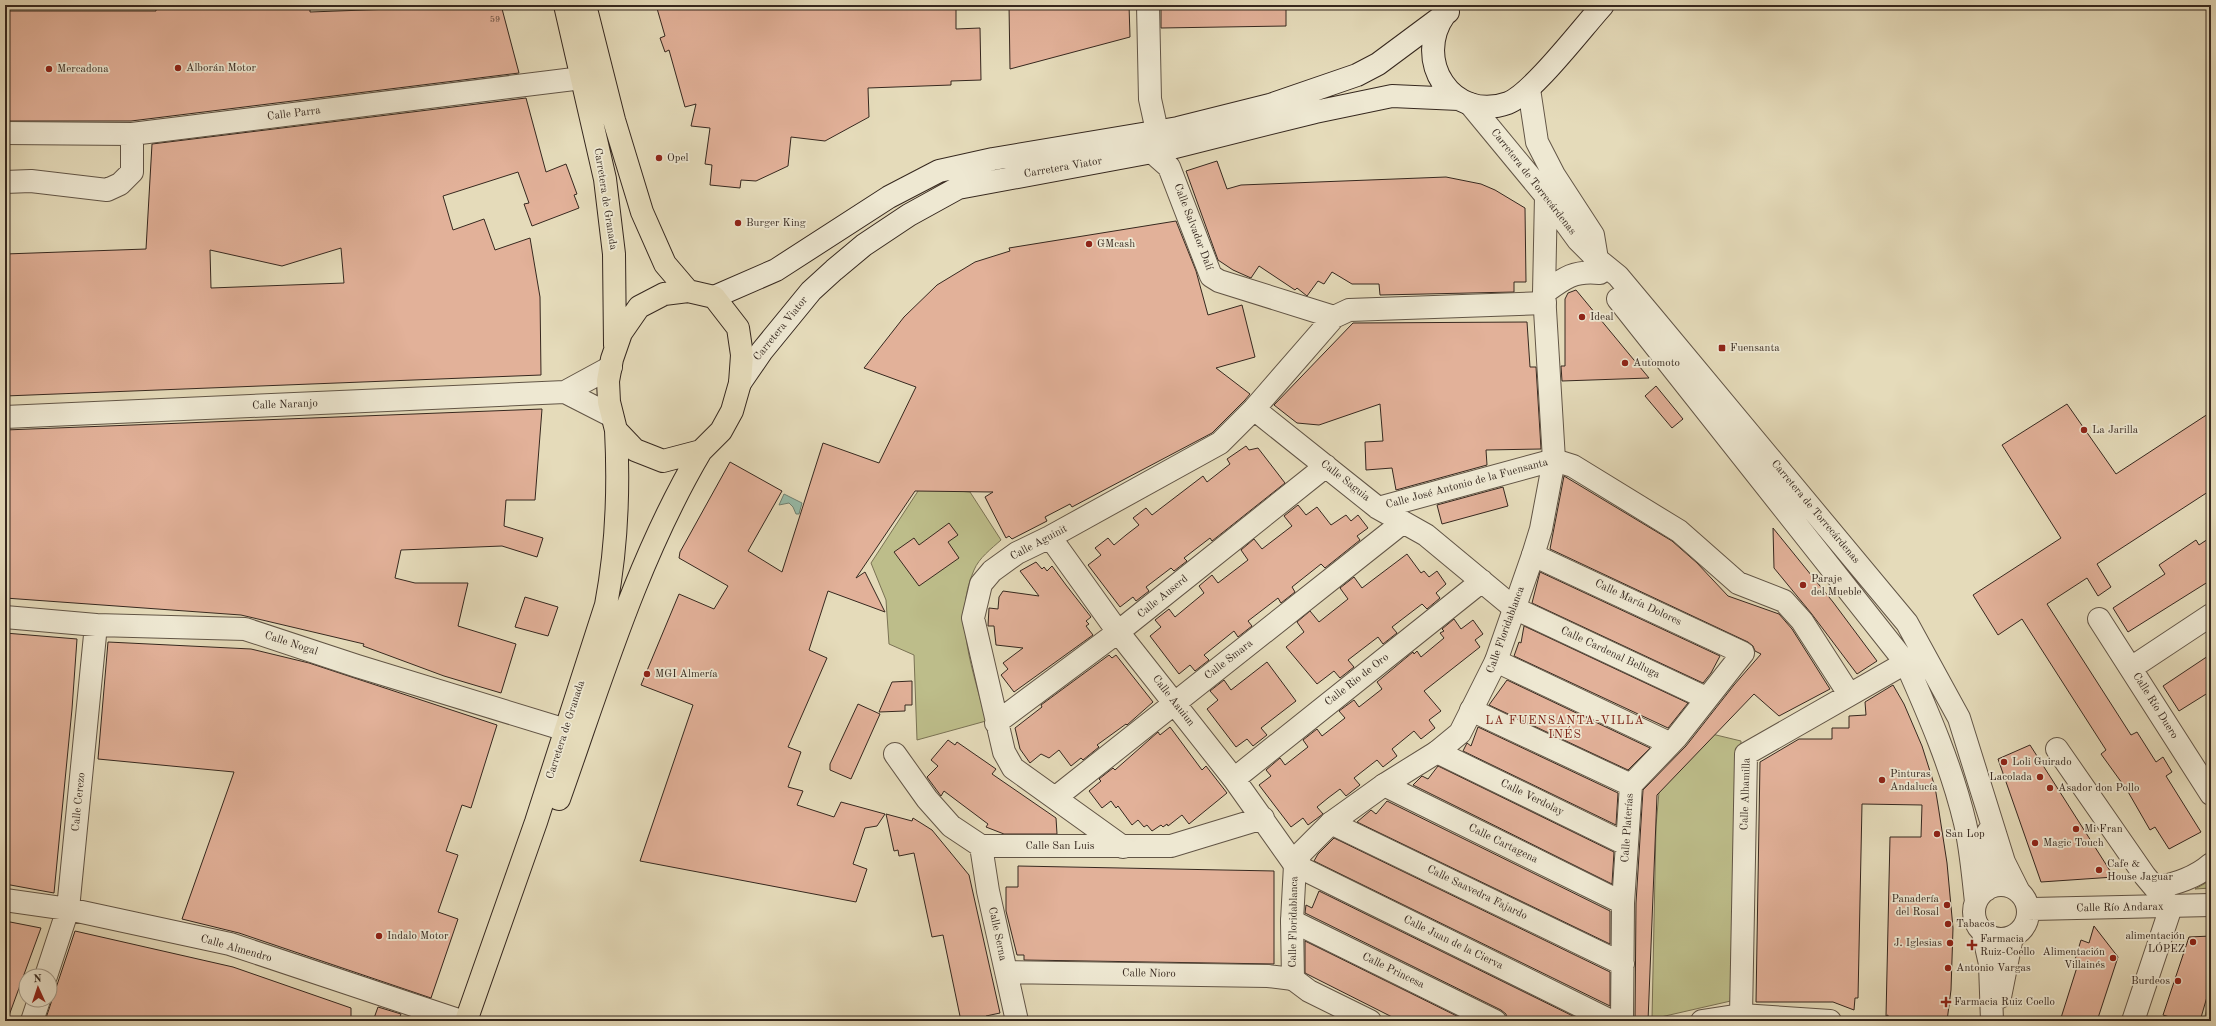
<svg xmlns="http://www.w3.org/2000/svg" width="2216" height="1026" font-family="'Old Standard TT',serif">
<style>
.green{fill:#bdbd8a;stroke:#7a7254}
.water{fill:#97bcaa;stroke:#708172}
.building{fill:#e2b199;stroke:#36281f;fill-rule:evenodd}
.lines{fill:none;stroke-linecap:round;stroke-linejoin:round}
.minor-casing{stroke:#625546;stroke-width:24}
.tertiary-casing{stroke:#625546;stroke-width:24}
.secondary-casing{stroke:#36281f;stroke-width:24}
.trunk-casing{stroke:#36281f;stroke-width:24}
.minor{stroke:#eee8d2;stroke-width:22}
.tertiary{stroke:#eee8d2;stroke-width:22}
.secondary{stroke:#eee8d2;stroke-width:22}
.trunk{stroke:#e5dbba;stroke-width:22}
.poi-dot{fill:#8f2418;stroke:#eee8d2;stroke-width:1.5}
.labels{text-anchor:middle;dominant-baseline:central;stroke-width:3.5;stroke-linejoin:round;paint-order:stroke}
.number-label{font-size:9px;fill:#614a3e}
.poi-label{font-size:11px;fill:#36281f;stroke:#eee8d2;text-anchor:start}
.street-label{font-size:11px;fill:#36281f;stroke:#eee8d2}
.neighbourhood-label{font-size:12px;letter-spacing:1px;fill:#7a1f14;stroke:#eee8d2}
</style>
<rect width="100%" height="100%" fill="#e5dbba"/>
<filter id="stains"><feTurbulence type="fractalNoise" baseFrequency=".005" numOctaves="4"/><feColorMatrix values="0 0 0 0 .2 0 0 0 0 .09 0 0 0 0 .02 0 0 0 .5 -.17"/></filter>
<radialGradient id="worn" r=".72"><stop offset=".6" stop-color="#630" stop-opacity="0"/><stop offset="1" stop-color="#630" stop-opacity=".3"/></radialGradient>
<path class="green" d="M920,488L970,492L1001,540C991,549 979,558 974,570C952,619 974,672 986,721L917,740L914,655L889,644L886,600L871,563Z
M1712,734L1741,741L1735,1000L1652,1019L1656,826L1659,792Z
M2211,880V888L2195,889Z
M2211,1004V1021H2204L2207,1007Z"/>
<path class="water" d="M784,494L802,503L799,514H796L793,507L789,503L779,505Z"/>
<path class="building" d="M156,5H310V12L501,5L519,73L131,121H5V11H156Z
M656,5H956V29L980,28L981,80L951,81V85L868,88L869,117L825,141L791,137L788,166L756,181L741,180L740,188L710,185L712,165L705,164L710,128L691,126L696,104L685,107L669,50L665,52L660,38L665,36Z
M1009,5H1129L1130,37L1010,69Z
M1161,5H1286V26L1161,28Z
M526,98L546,172L566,164L577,194L574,195L579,208L532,226L524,204L529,203L518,172L443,196L453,230L484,219L495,250L530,238L540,297L541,375L5,396V254L146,249L152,144ZM341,248L344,283L211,288L210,250L282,266Z
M1217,161L1227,189L1241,185L1446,177L1481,184L1495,190L1525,208L1526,282H1514V292L1380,295L1379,284H1352L1332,272L1324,284L1318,281L1307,296L1297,288L1295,290L1259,266L1251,278L1233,270L1218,260L1186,171Z
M1176,221L1196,271L1208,315L1242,305L1255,357L1216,368L1250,394L1245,400L1212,433L1072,507L1070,504L1045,517L1047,521L1012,539L1009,536L1006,538L985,497L993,492L915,491L856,578L865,572L885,612L828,591L809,650L827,658L788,747L801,752L788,787L803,791L797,805L834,817L841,802L885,814L877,826L865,828L853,864L867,869L856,902L640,861L693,705L641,685L679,594L714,609L728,586L679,558L680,552L730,462L782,491L748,551L782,572L823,443L879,463L916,387L864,368L904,317L937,285L975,262L1010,251L1009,248Z
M1576,290L1629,354L1649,378L1562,381L1561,366H1565V299L1568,293Z
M1527,322L1530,367H1536L1541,449L1486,450L1487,465L1396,490L1392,468L1366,470L1365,442L1383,441L1380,404L1319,425L1297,423L1274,405L1353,323Z
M1656,386L1683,419L1672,428L1645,396Z
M2067,404L2116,474L2211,412V490L2097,564L2111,587L2098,596L2087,578L2047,604L2131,735L2137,732L2156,762L2163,757L2172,772L2166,776L2201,832L2169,849L2155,827L2150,830L2127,790L2101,754L2106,750L2022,619L1998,635L1973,595L2061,538L2002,445Z
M542,409L535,500H506L504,526L543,538L537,557L502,546L401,550L395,578L415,583H468L458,626L516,644L501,693L444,676L363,646L364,644L241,615L5,598V430Z
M1246,446L1249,450L1258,448L1285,483L1212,541L1210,538L1184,558L1187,561L1174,571L1171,568L1146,587L1149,591L1136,601L1133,597L1120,607L1088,565L1101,555L1095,548L1108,538L1114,545L1126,535L1139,525L1133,518L1146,508L1152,515L1203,476L1207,482L1230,464L1227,459Z
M1564,476L1672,541L1697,563L1728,596L1779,614L1792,629L1830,689L1779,716L1754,694L1657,795L1648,1021L1635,1020L1636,903L1643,790L1686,746L1734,685L1761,654L1755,651L1753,646L1748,642L1550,549Z
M1503,487L1508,506L1442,524L1437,505Z
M1298,505L1306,515L1317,507L1331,525L1346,515L1351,521L1358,515L1368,528L1357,536L1360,540L1325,568L1321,564L1292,587L1295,592L1281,603L1278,598L1248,621L1252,626L1238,637L1234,631L1204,655L1209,660L1195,671L1190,665L1179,674L1150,636L1161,627L1155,620L1169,609L1175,617L1204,593L1199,586L1212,575L1218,583L1248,560L1241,550L1254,539L1262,549L1292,526L1284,516Z
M949,523L958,535L948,542L959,558L919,586L894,552L914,538L919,545Z
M1773,528L1833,602L1877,661L1857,674L1811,613L1774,568Z
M2211,537V580L2128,632L2113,608L2165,574L2159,565L2196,540L2199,545Z
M1407,554L1421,573L1424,571L1429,577L1437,571L1446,584L1436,593L1440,598L1427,609L1422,604L1392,627L1397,633L1383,644L1378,637L1348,660L1354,667L1340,678L1334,671L1317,684L1286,647L1304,632L1297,622L1310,611L1319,622L1348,599L1340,588L1354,577L1362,588Z
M1036,562L1042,569L1044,567L1047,571L1052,566L1066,585L1091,617L1086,621L1089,624L1086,626L1093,635L1014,692L1001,675L1008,669L1003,663L1023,648L996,645L994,626H988L989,608L998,609L999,597L1003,591L1039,596L1020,571Z
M1540,572L1720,656L1711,673L1703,683L1532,603Z
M525,597L558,607L548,636L515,627Z
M1454,619L1461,629L1473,620L1483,634L1475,640L1480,647L1424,691L1441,711L1429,720L1435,728L1421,739L1414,731L1392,749L1397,756L1383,767L1377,760L1354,778L1360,785L1346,796L1340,789L1328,798L1317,807L1323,814L1308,825L1303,818L1291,827L1259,785L1271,776L1266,770L1280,758L1285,765L1308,747L1303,740L1317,729L1322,736L1345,718L1339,711L1354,700L1359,707L1382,689L1377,682L1413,652L1414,654L1417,651L1421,657L1444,638L1440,633L1444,631L1442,629Z
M1524,626L1688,703L1668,728L1514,656L1519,642L1521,643Z
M5,633L77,639L72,709L54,893L5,884Z
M108,642L251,649L309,663L497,725L471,808L462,805L446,851L458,855L438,912L458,919L431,998L239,933L182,919L234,772L98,759Z
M2211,654V691L2179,711L2163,686Z
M1109,655L1112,658L1116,655L1153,702L1127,725L1126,724L1097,745L1099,747L1083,760L1081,758L1071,766L1059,750L1049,758L1041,754L1030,763L1020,749L1015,728L1042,707L1041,705Z
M1267,662L1296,701L1261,728L1267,735L1253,746L1247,739L1236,747L1207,709L1218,700L1210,691L1224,680L1231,690Z
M1507,680L1650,748L1628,770L1489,705Z
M912,681V705H905V711L879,712L892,682Z
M1893,685L1904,704L1922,746L1935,787L1938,805L1947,863L1953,928L1951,990L1947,1021H1888V1015L1886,1016L1890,837H1921L1922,805L1862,804L1858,998H1855L1854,1010L1833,1002H1756L1760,762L1799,739H1832V728H1849V716L1866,715L1865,702Z
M858,704L880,714L851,779L830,770V764Z
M1170,727L1202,770L1206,766L1227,793L1189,824L1182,815L1168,826L1167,824L1163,827L1161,825L1152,831L1147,825L1144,827L1138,820L1132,825L1118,806L1116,808L1111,801L1102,808L1089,791L1101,781L1099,779L1113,768L1115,770L1158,732L1160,735Z
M1478,727L1618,793L1616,825L1463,751L1467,743L1471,746Z
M948,740L955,745L957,742L996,769L992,774L1056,818L1057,834H1004L986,827L988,824L944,791L941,796L927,777L938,766L931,760Z
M2030,745L2114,877L2041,882L1998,759Z
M1438,766L1614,852L1612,884L1413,785L1422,776L1428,779Z
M1387,801L1610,911V944L1357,822L1371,810L1376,814Z
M886,814L912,821L913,818L932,830L969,875L1000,1013L986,1016V1021H961L943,935L932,937L914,853L899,856L898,850L894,851Z
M1334,838L1610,972V1006L1314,861L1318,854Z
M1018,866L1274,871V964L1024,960V955H1017L1006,911V887H1018Z
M1319,891L1583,1021H1507L1506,1014L1501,1010L1305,913L1306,905L1312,908Z
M5,921L41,928L7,1021H5Z
M2094,926L2118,957L2097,1021H2060L2078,964L2074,963L2081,940L2089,943Z
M75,931L233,967L351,1008V1021H45Z
M2211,936V983L2200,1021H2183L2163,1015L2189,937Z
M1305,941L1467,1021H1400L1305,973Z
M378,1007L401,1014L398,1021H373Z"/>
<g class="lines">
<defs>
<path id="minor" d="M1148,5L1150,99L1157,131
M5,133L132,134L582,78
M1152,152L1169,167L1211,276L1219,281L1334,317L1349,310L1545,303
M5,182L31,181L107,190L120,184L132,172V134
M565,392L612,416
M1254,409L1378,508L1426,535L1514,608L1706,698
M5,417L565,392L611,367
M1378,508L1554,460L1573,466L1679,531L1738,583L1784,601L1802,621L1849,694
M1050,537L1118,632L1234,779L1295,865L1611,1021
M1533,555L1743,653L1676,738L1631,785L1623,903L1622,1021
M5,617L96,625L245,629L357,666L566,730
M2099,619L2211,794
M1496,661L1669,743
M2131,668L2211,615
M1471,710L1631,785
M996,723L1118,632L1326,466
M2057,749L2145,876L2171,907L2133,1021
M1437,752L1626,844
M895,754L927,799L951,826L981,846H1171L1263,818
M1234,779L1482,581
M1384,785L1623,903
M1055,798L1402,523
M1331,823L1623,964
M981,846L988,891L1017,1021
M1123,847L1013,768L1004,752L973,618L981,584L992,571L1017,553L1050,537L1220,443L1254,409L1334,317
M2156,888C2177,883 2195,878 2211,864
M5,900L68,909L230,944L461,1021
M1292,921L1495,1021
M1006,972L1268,976L1293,979
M46,976L68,909L96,625
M1741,1015L1746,754L1921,654
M32,1021L39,1000"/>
<path id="tertiary" d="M1529,89L1537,142L1554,175L1593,235L1597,259
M1470,104L1546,196L1578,240L1597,259L1618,276L1654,319L1907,623L1959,718L2004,862L2019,892
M1544,293C1564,278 1574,270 1600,273
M1618,299L1906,663C1929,715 1952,768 1965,823C1971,849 1973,876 1976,902
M1974 912a27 27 0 1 1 54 0a27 27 0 1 1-54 0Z
M1986,890L1989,856L1988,832
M2028,909L2211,905
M1983,933L1990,964L1992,1021
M2000,997L2012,937
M1370,1021L1309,991L1293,979L1292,921L1295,865L1301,853L1331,823L1384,785L1437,752L1460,733L1496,661L1533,555L1541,529L1554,460L1544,293L1546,196
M1702,1021L1741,1015L1830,1021"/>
<path id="secondary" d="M1445,14C1412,60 1452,123 1508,103C1532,94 1583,27 1603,5
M714,297L776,270L889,197L939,171L993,159L1178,128L1270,105L1357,75L1378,64L1448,12
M740,383L762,351L811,291L834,270L864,245L909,215L958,188L1163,150L1315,112L1392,96L1459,99"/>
<path id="trunk" d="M565,5L605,179L614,254L615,345
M585,5L614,120L642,212L665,264L688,291
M688,291L714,297L738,328L742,355L740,383L732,411L721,431L701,451L663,461L635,450L616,430L609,402L608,381L612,359L621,333L639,307L664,294Z
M559,799C601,681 637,559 701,451
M466,1021L536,822L606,605C617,547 619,488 616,430"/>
</defs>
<use href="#minor" class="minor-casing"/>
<use href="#tertiary" class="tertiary-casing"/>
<use href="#secondary" class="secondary-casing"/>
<use href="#trunk" class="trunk-casing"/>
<use href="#minor" class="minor"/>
<use href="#tertiary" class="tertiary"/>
<use href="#secondary" class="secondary"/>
<use href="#trunk" class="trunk"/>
</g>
<g class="poi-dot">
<circle cx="178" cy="68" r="4"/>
<circle cx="49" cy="69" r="4"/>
<circle cx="659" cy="158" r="4"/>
<circle cx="738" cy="223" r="4"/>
<circle cx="1089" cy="244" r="4"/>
<circle cx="1582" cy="317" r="4"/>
<rect x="1718" y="344" width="8" height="8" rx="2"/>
<circle cx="1625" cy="363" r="4"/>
<circle cx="2084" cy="430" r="4"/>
<circle cx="1803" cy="585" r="4"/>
<circle cx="647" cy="674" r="4"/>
<circle cx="2004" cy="762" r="4"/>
<circle cx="2040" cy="777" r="4"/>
<circle cx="1882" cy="780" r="4"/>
<circle cx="2050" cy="788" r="4"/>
<circle cx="2076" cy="829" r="4"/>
<circle cx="1937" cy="834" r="4"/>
<circle cx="2035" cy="843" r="4"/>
<circle cx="2099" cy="870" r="4"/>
<circle cx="1947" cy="905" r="4"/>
<circle cx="1948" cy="924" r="4"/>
<circle cx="379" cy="936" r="4"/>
<circle cx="2193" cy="942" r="4"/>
<circle cx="1950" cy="943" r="4"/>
<path d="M1970 939h4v4h4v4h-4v4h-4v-4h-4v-4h4z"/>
<circle cx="2113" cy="958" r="4"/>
<circle cx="1948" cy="968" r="4"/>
<circle cx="2178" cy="981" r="4"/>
<path d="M1944 996h4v4h4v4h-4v4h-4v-4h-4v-4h4z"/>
</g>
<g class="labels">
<g class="number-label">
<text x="495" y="19">59</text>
</g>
<g class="poi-label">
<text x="186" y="68">Alborán Motor</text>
<text x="57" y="69">Mercadona</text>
<text x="667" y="158">Opel</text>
<text x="746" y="223">Burger King</text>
<text x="1097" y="244">GMcash</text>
<text x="1590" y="317">Ideal</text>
<text x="1730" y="348">Fuensanta</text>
<text x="1633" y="363">Automoto</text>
<text x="2092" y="430">La Jarilla</text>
<text x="1811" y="579">Paraje<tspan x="1811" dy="13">del Mueble</tspan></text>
<text x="655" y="674">MGI Almería</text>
<text x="2012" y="762">Loli Guirado</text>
<text x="1890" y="774">Pinturas<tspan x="1890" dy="13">Andalucía</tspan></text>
<text x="2032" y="777" text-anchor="end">Lacolada</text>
<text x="2058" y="788">Asador don Pollo</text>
<text x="2084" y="829">Mi Fran</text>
<text x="1945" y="834">San Lop</text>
<text x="2043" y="843">Magic Touch</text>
<text x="2107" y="864">Cafe &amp;<tspan x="2107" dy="13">House Jaguar</tspan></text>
<text x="1939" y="899" text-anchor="end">Panadería<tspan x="1939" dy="13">del Rosal</tspan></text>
<text x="1956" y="924">Tabacos</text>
<text x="387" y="936">Indalo Motor</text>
<text x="2185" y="936" text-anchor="end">alimentación<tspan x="2185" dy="13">LÓPEZ</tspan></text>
<text x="1980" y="939">Farmacia<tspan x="1980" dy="13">Ruiz-Coello</tspan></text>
<text x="1942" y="943" text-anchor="end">J. Iglesias</text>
<text x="2105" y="952" text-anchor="end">Alimentación<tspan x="2105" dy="13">Villainés</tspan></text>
<text x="1956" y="968">Antonio Vargas</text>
<text x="2170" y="981" text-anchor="end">Burdeos</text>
<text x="1954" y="1002">Farmacia Ruiz Coello</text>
</g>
<g class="street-label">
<text transform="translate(294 114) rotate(-7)">Calle Parra</text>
<text transform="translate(1063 168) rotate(-10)">Carretera Viator</text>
<text transform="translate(1533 182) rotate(52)">Carretera de Torrecárdenas</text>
<text transform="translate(605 199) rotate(81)">Carretera de Granada</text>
<text transform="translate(1193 227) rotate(69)">Calle Salvador Dalí</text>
<text transform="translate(781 329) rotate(-51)">Carretera Viator</text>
<text transform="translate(285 405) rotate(-2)">Calle Naranjo</text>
<text transform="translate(1345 481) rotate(38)">Calle Saguia</text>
<text transform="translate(1467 484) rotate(-15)">Calle José Antonio de la Fuensanta</text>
<text transform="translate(1815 512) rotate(50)">Carretera de Torrecárdenas</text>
<text transform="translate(1039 543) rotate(-28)">Calle Aguinit</text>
<text transform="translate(1163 597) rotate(-39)">Calle Auserd</text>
<text transform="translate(1638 603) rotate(25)">Calle María Dolores</text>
<text transform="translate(1506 630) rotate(-70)">Calle Floridablanca</text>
<text transform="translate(291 644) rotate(18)">Calle Nogal</text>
<text transform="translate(1610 653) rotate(25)">Calle Cardenal Belluga</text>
<text transform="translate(1229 660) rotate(-38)">Calle Smara</text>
<text transform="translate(1357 680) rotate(-38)">Calle Rio de Oro</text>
<text transform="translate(1173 701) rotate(52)">Calle Aauiun</text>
<text transform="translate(2155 706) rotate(58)">Calle Río Duero</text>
<text transform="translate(566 730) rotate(-72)">Carretera de Granada</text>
<text transform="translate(1746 794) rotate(-88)">Calle Alhamilla</text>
<text transform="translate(1532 798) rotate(26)">Calle Verdolay</text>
<text transform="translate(79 802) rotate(-84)">Calle Cerezo</text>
<text transform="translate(1628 828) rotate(-86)">Calle Platerías</text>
<text transform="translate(1503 844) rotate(26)">Calle Cartagena</text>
<text x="1060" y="846">Calle San Luis</text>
<text transform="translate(1477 893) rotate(26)">Calle Saavedra Fajardo</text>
<text transform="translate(2120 908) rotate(-1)">Calle Río Andarax</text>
<text transform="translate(1294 922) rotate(-89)">Calle Floridablanca</text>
<text transform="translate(997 934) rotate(78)">Calle Serna</text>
<text transform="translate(1453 943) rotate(26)">Calle Juan de la Cierva</text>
<text transform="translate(236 949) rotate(16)">Calle Almendro</text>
<text transform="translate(1393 971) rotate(26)">Calle Princesa</text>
<text transform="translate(1149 974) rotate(1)">Calle Nioro</text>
</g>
<g class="neighbourhood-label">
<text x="1565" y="721">LA FUENSANTA-VILLA<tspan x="1565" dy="14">INÉS</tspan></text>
</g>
</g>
<rect width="2216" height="1026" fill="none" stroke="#e5dbba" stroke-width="20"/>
<rect x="6" y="6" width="2204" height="1014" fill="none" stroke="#36281f" stroke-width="2"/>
<rect x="10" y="10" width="2196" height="1006" fill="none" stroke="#36281f"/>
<g transform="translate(38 988) rotate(357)"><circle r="19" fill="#eee8d2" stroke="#a49b8a"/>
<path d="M0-3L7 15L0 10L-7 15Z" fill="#8f2418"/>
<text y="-6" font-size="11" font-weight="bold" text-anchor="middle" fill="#36281f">N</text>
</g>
<rect width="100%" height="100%" filter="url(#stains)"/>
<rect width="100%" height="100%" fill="url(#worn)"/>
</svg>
